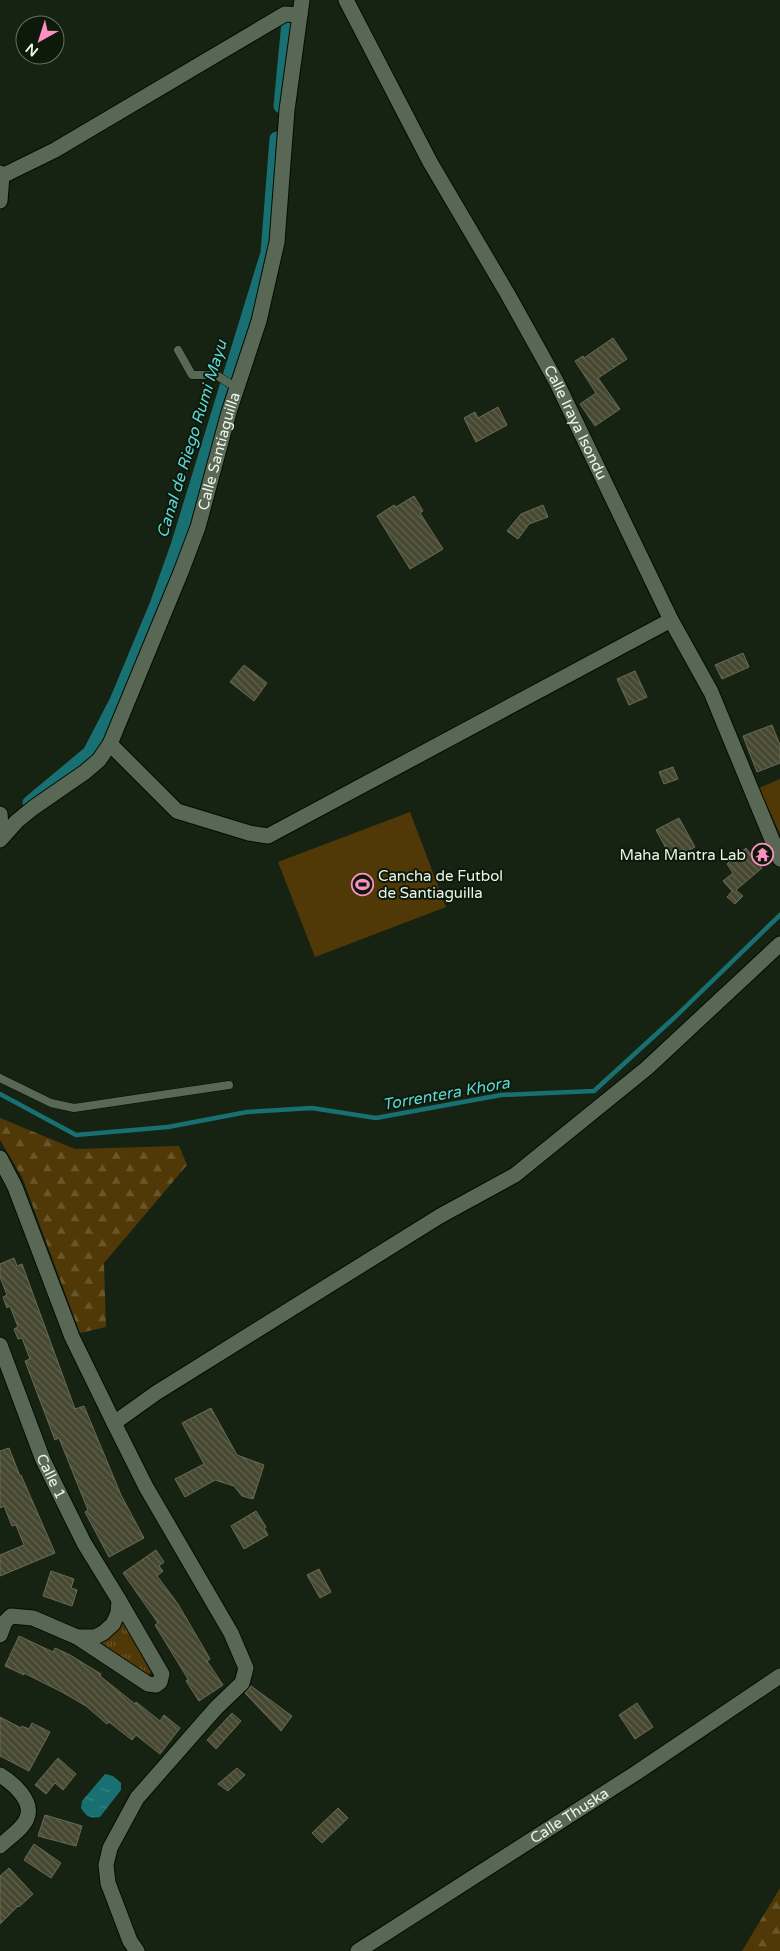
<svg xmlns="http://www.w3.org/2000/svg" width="780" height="1951" font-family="'Varela Round',sans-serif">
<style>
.grass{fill:url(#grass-tufts)}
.forest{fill:url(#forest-firs)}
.pitch{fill:#513907}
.water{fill:url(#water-ripples)}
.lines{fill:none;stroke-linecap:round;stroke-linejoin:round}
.stream{stroke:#187072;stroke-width:4.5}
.canal{stroke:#187072;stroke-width:15}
.building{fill:url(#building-back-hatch);stroke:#6a6b53}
.lane-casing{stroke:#030c01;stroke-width:9}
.street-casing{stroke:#030c01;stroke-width:17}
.secondary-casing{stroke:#030c01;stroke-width:17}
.lane{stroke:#596854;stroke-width:8}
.street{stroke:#596854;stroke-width:15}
.secondary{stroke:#596854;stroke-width:15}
.labels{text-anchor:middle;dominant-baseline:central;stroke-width:4;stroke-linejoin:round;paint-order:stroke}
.street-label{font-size:15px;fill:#ecf5ea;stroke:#0d1909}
.poi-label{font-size:15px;fill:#ecf5ea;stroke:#0d1909;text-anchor:end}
.water-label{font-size:16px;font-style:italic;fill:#5ed7db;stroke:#0d1909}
</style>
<defs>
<pattern id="grass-tufts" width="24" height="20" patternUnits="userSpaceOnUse" patternTransform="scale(1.25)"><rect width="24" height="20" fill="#513907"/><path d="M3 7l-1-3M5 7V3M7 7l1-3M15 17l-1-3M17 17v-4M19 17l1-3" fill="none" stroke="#6a562b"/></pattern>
<pattern id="forest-firs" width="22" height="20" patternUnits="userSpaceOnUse" patternTransform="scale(1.25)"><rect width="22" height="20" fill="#513907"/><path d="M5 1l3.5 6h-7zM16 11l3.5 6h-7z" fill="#6a562b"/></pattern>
<pattern id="water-ripples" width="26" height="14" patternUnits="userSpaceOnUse" patternTransform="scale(1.25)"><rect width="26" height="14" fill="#187072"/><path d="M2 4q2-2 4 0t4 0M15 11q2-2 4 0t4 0" fill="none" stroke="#3a8586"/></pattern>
<pattern id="building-back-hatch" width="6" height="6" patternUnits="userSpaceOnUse" patternTransform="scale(1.25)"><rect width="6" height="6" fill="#474831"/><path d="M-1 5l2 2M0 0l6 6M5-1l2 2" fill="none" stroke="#62634f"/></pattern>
</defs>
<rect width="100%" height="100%" fill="#162312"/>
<path class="grass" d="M123,1615L152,1666L151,1672L148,1676L92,1644Z"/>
<path class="forest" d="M0,1118L75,1149L179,1146L187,1165L104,1263L106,1327L80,1333L22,1177L0,1140Z
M780,1888V1951H742Z"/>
<path class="pitch" d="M780,779V834L759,788Z
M410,812L446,907L315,957L278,862Z"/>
<path class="water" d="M105,1774L113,1776L121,1783V1790L100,1817C90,1819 86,1816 81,1808L82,1801Z"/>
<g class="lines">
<path class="stream" d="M0,1094L76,1135L168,1127L247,1112L312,1108L376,1118L501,1095L594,1091L675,1017L780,915"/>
<path class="canal" d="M281,106L289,22
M30,803L90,753L117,701L157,605L178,546L268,253L277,139"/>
</g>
<path class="building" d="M613,338L627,359L598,378L620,409L595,426L580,404L596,393L575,361L583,356L584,358Z
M498,407L507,425L476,442L464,418L475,412L478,418Z
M414,496L423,511L420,513L443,549L410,569L377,516L394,505L396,507Z
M543,505L548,517L529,524L518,539L507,531L521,514Z
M743,653L749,667L722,679L715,665Z
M244,665L267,683L254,701L230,682Z
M635,671L647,697L629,705L617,679Z
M772,725L780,745V763L757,772L743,736Z
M673,767L678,779L664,784L659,772Z
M679,818L695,847L672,859L656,830Z
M746,848L762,868L736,890L743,896L735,904L727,897L732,891L723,881L733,873L727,864Z
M14,1258L17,1266L22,1264L75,1409L84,1406L121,1495L144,1538L109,1557L85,1512L88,1510L59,1438L55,1440L25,1361L30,1359L22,1338L18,1339L14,1329L18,1327L10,1306L7,1308L3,1297L7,1295L0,1277V1264Z
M211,1408L237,1455L264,1465L253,1499L242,1496L234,1486L215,1480L185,1497L175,1479L204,1464L182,1423Z
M9,1448L20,1476L21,1475L55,1553L0,1576V1555L24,1545L16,1525L12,1526L4,1506L0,1508V1451Z
M256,1511L266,1527L264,1528L268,1535L244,1549L231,1526Z
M156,1550L164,1562L159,1566L163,1571L157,1576L178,1604L210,1659L207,1661L223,1685L199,1701L186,1681L188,1679L155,1625L158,1623L123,1573Z
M319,1569L331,1592L320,1598L307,1575Z
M51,1571L74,1579L71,1588L77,1590L72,1606L43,1596Z
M19,1636L53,1652L55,1648L70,1655L101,1674L100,1676L135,1704L136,1702L160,1721L164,1715L180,1728L160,1754L136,1735L132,1740L109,1722L107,1724L86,1706L62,1692L24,1673V1675L5,1666Z
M251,1686L292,1716L281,1731L245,1693Z
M637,1703L653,1727L635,1739L619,1715Z
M232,1713L241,1721L216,1749L207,1740Z
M0,1717L21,1728L22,1726L29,1729L32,1723L50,1732L29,1771L0,1756Z
M58,1758L76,1774L63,1790L55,1783L46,1794L35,1785Z
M237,1768L245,1775L228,1791L218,1784Z
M338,1808L348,1818L322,1843L312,1833Z
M45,1815L82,1826L76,1846L38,1836Z
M34,1844L61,1863L51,1878L24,1860Z
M9,1868L33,1894L19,1907L18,1906L0,1924V1876Z"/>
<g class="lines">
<defs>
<path id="lane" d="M178,350L192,375H216L237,388
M0,1078L51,1103L74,1108L229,1085"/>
<g id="street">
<path id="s1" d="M346,0L430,162L507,293L556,381L671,620L711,692L780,859"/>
<path d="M0,173L2,176L0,201"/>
<path d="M2,176L55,150L285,14L300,15"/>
<path d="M110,744L177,811L249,833L268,836L671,620"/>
<path d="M0,814L2,837"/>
<path d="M0,1158L15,1187L72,1337L114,1423L146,1487L231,1633L246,1668L242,1683L216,1708L137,1798L110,1848L106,1865L108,1883L130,1941L137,1951"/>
<path id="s2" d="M0,1345L43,1460L84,1543L119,1600L118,1613L113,1624L103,1633L95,1637H77L33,1618L11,1616L5,1622L0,1635"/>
<path d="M114,1423L156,1393L440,1216L515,1175L647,1068L780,944"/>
<path d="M77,1637L148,1684L156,1685L160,1682L162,1674L119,1600"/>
<path d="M0,1775C13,1783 34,1801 27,1818C23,1829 8,1838 0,1846"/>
<path id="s3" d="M358,1951L636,1773L780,1676"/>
</g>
<g id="secondary">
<path id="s4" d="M0,840L17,821L33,808L85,772L99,760L110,744L181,572L198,527L229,412L259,321L277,242L287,110L302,0"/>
</g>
</defs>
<use href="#lane" class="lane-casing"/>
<use href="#street" class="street-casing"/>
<use href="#secondary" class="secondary-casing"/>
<use href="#lane" class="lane"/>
<use href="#street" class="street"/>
<use href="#secondary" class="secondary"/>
</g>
<defs>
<symbol id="temple-ring" viewBox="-11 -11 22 22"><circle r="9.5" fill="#0d1909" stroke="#fc8fc3" stroke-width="1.5"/><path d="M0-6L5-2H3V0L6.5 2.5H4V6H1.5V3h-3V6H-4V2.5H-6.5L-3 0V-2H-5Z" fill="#fc8fc3"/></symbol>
<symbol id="stadium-ring" viewBox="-11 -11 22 22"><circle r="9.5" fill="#0d1909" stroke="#fc8fc3" stroke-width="1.5"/><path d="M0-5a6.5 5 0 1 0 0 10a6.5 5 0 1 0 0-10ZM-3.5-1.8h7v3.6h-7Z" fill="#fc8fc3"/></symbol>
</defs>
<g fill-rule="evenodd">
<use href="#temple-ring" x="750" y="842" width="25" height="25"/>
<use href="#stadium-ring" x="350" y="872" width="25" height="25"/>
</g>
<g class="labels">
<g class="street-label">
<text stroke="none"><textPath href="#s1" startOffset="481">Calle Iraya Isondu</textPath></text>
<text stroke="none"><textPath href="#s4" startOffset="460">Calle Santiaguilla</textPath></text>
<text stroke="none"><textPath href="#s2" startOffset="141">Calle 1</textPath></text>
<text stroke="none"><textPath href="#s3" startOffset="251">Calle Thuska</textPath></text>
</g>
<g class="poi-label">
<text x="746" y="855">Maha Mantra Lab</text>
<text x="378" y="876" text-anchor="start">Cancha de Futbol<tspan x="378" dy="17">de Santiaguilla</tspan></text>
</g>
<g class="water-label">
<text transform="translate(192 439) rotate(-73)">Canal de Riego Rumi Mayu</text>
<text transform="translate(446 1094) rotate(-10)">Torrentera Khora</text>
</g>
</g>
<g transform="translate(40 40) rotate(219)"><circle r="24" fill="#0d1909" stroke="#667163"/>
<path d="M0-4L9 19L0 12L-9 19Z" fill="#fc8fc3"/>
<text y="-8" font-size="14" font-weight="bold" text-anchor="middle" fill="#ecf5ea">N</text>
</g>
</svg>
